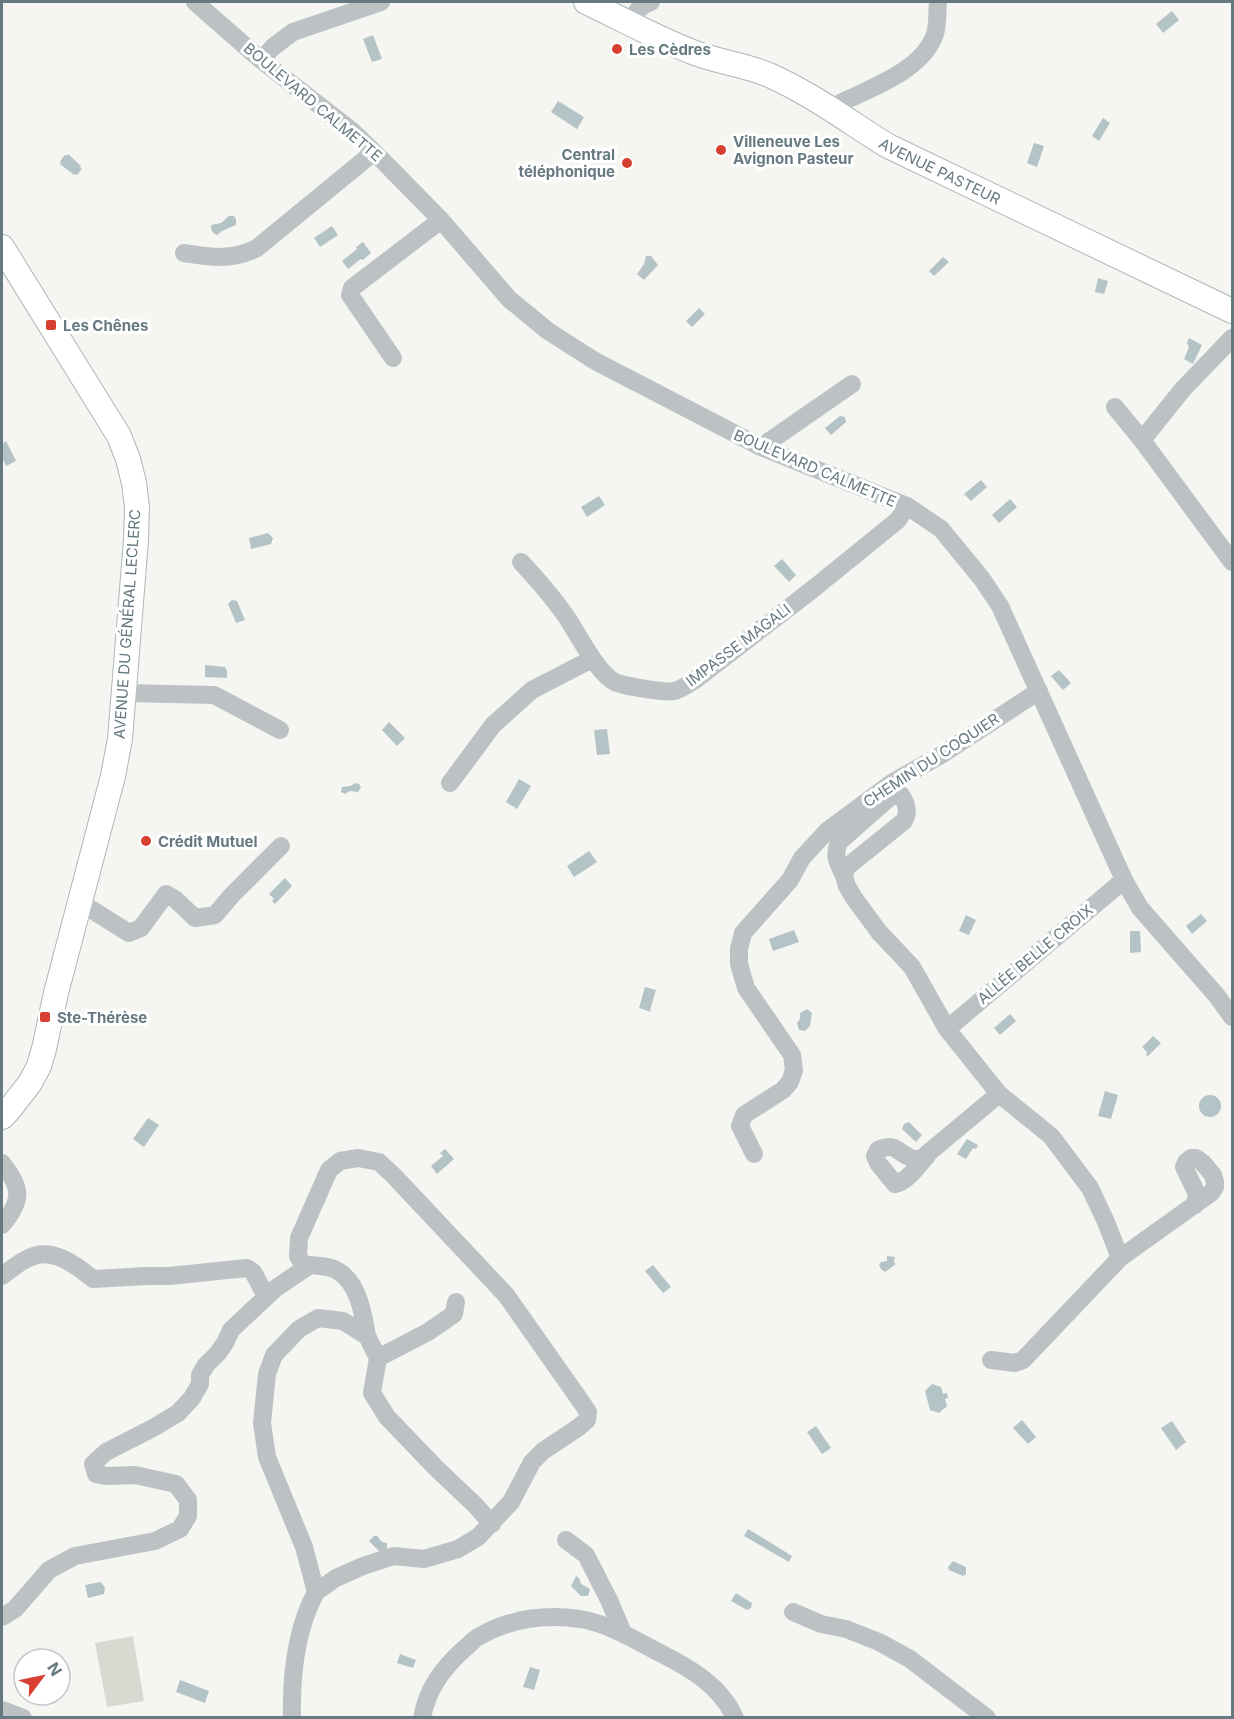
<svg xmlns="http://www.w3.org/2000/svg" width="1234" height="1719" font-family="Inter,sans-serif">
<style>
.green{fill:#d6dad1}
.water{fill:#b4c3c5}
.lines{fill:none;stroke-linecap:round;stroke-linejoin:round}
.secondary-casing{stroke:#afb6b9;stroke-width:26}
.street{stroke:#bcc2c4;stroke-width:18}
.secondary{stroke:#fff;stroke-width:24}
.poi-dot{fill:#d74030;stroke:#fff;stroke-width:2}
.labels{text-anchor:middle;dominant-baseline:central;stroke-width:6;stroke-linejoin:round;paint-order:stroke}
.poi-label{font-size:15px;font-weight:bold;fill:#667981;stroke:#fff;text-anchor:start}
.street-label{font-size:15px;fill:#667981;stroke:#fff}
</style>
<rect width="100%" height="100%" fill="#f5f5f2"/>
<path class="green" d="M133,1636L144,1701L107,1707L95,1643Z"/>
<path class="water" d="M1172,11L1179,20L1163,33L1156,24Z
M373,35L382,59L372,62L363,39Z
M558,101L584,117L577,129L551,112Z
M1103,118L1110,123L1099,141L1092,136Z
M1034,143L1044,146L1037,167L1027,163Z
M68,154L81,166L80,168L82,169L77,175L75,174L74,175L60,164L61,162L60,161L65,155L66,156Z
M229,216H234L236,219V225L222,231L217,235C212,233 211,230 211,225L221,223Z
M332,226L338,235L320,247L314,238Z
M363,242L371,253L363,260L361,259L348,269L342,261L357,249L356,247Z
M646,256H651L658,265L644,280L637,274L644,264Z
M943,257L949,262L934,276L929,271Z
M1098,278L1108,281L1104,294L1095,292Z
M699,308L705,314L692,327L686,321Z
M1189,338L1202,345L1193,364L1184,359L1189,347L1187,343Z
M840,416L845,417L846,422L831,435L825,428Z
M6,441L16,461L6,466L2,457V444Z
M981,480L987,487L971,501L964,494Z
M599,496L605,505L587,517L581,507Z
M1010,499L1017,507L999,523L992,515Z
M268,533L273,538L271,544L251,549L249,538Z
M782,559L796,575L789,582L774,566Z
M232,600L237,601L245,620L236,623L228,604Z
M205,665L225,667L227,671V678L205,677Z
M1059,670L1071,683L1063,690L1051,676Z
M389,722L405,738L397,746L382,730Z
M607,729L610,754L597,755L594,730Z
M519,779L531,786L517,809L506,802Z
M356,783L359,784L361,787L358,792L350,791L345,794L341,792L342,787L350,786Z
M589,851L597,862L574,877L567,866Z
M285,878L292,886L275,904L272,901L274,899L269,894Z
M1201,914L1207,921L1192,934L1186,926Z
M966,915L976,920L969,935L959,931Z
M794,930L799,942L773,951L769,939Z
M1130,931H1140L1141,952L1130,953Z
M645,987L656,990L650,1010L651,1012L639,1008Z
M807,1009L812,1013L810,1026L805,1031L799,1030L797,1023L800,1019V1013Z
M1010,1014L1016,1021L1000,1035L994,1028Z
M1153,1036L1161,1043L1148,1056L1146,1055L1147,1052L1142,1047Z
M1105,1091L1118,1095L1111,1119L1098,1116Z
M1199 1106a11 11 0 1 1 22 0a11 11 0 1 1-22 0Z
M148,1118L159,1125L144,1147L133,1139Z
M909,1122L922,1135L916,1142L902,1129L904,1124Z
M967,1139L978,1145L976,1149L973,1148L966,1159L957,1154Z
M445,1149L454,1159L437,1174L431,1166L443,1156L440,1153Z
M887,1256L895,1257L894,1262L896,1264L885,1272L881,1269L879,1265L881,1262L887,1261Z
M653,1265L671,1287L663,1293L645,1271Z
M932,1384L941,1387L943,1394L947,1393L948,1398L945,1399L947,1406L939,1413L930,1410L925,1391Z
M1022,1420L1036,1437L1028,1444L1013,1428Z
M1172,1421L1186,1442L1176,1450L1161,1428Z
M816,1426L831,1448L822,1454L807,1432Z
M748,1529L792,1556L789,1562L744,1536Z
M374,1536H377L382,1542L387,1543V1549L382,1554L369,1541Z
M953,1561L966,1567V1574L963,1576L949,1570L948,1567Z
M576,1576L579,1578L581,1584L590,1589L588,1596H581L571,1586Z
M101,1582L105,1588L104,1594L88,1598L85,1585Z
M736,1593L752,1603L751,1608L747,1610L731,1601Z
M400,1654L416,1660L413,1668L397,1663Z
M530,1667L540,1670L534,1690L523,1687Z
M180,1680L209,1691L205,1703L176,1692Z"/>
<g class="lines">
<defs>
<g id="secondary">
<path id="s1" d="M586,2C622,19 658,39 695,53C719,62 745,65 769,75C812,94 849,122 888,146L1232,311"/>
<path d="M2,247L119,436L128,459L134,483L137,507L136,540L120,739L113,776L56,993L44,1049L39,1066L30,1083L9,1110L2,1117"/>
</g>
</defs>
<use href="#secondary" class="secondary-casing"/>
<path class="street" d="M195,2L261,60L351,130L382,160L441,220L509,299L548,331L595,361L761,447L907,506L941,529L982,579L1000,606L1124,880L1140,908L1217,996L1232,1017
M630,22C635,13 640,5 651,2
M261,60L273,47L293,32L381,2
M830,108C864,90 922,73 935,34C938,24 937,12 938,2
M184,253C209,257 233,261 257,248L374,152
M1232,338L1183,389L1142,440L1232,562
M393,358L350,295L352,288L441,220
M1115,407L1142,440
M761,447L852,384
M521,562C536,578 550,594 563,612C576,629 596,673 615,682C623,686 666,693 674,691C681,690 689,683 695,680L813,589L898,520L907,506
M124,693L214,695L280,730
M450,783L493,725L532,690L592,659
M844,876C838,863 833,856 839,842L890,797L896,795H901C907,804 909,812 904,821L847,867L844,876L847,886L854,898L879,932L912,967L947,1029L999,1094L1051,1136L1090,1188L1106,1222L1120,1258
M81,903L129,933L141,928L166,894L175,899L195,918L215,915L232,895L281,846
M947,1029L1124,880
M754,1154L740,1126L744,1115L783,1090L790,1082L794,1070L792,1055L746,988L739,964V949L743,933L790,880L802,858L827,831L893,782L941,755L1039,691
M927,1156C918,1165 908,1182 895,1184L878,1163L875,1156L878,1150C896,1142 896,1152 911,1158C912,1159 919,1159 921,1159L999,1094
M2,1163C22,1188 23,1200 2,1225
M305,1268L298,1256L299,1238L329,1170L340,1161L358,1158L379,1162L394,1176L506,1295L582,1403L588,1412L587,1420L579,1427L543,1451L532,1462L511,1502L478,1537L458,1549L424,1559L394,1556L363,1566L336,1578L316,1592
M2,1276C10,1270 19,1262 29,1258C51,1246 76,1265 93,1279L147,1276H169L247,1268L253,1272L266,1296
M378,1358L428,1332L454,1314L456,1302
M991,1360L1015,1363L1023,1360L1120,1258L1211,1193L1215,1187V1182L1213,1175L1203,1163L1196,1158H1191L1186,1162L1184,1167L1197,1194L1195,1205
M566,1540L586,1555L609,1600L623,1633
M793,1612L821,1624L846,1629L879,1642L910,1659L987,1718
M2,1617L15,1609L49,1570L75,1556L155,1541L180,1529L188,1516V1500L176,1484L135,1475L108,1476L96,1474L93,1464L106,1452L153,1428L178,1413L192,1398L200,1384V1375L206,1365L218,1353L225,1343L231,1330L276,1288L310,1265C319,1266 331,1266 338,1271C359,1284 363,1314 367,1336
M2,1710L23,1718
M292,1718C291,1675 296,1629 316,1592L304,1547L267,1457L262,1423L267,1374L274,1355L299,1329L318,1318L343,1321L367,1336L378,1358L372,1393L387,1417L436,1468L475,1505L492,1524
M422,1718C427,1689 443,1668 464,1649C469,1645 473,1640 478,1637C509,1619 545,1614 580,1619C609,1624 635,1640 660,1653C690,1668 721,1686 735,1718"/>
<use href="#secondary" class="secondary"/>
</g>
<g class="poi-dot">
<circle cx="617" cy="49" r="6"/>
<circle cx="721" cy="150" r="6"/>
<circle cx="627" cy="163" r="6"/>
<rect x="45" y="319" width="12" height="12" rx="3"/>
<circle cx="146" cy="841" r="6"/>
<rect x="39" y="1011" width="12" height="12" rx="3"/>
</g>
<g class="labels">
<g class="poi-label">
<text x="629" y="49">Les Cèdres</text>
<text x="733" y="141">Villeneuve Les<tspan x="733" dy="17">Avignon Pasteur</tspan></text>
<text x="615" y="154" text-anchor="end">Central<tspan x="615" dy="17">téléphonique</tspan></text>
<text x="63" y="325">Les Chênes</text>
<text x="158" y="841">Crédit Mutuel</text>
<text x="57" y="1017">Ste-Thérèse</text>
</g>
<g class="street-label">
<text transform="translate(313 102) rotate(40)">BOULEVARD CALMETTE</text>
<text stroke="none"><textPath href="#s1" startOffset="394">AVENUE PASTEUR</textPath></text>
<text transform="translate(815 468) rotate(23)">BOULEVARD CALMETTE</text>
<text transform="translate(127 624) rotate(-86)">AVENUE DU GÉNÉRAL LECLERC</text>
<text transform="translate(738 645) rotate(-37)">IMPASSE MAGALI</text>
<text transform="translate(931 760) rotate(-33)">CHEMIN DU COQUIER</text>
<text transform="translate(1035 954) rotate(-40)">ALLÉE BELLE CROIX</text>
</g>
</g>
<rect width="1234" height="1719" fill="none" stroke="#667981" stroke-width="6"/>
<g transform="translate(42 1677) rotate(58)"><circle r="28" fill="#ffffff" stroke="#c2c9cd" stroke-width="1.5"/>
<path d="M0-4.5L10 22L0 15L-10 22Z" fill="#d74030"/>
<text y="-9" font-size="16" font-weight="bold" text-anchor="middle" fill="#667981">N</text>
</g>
</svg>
